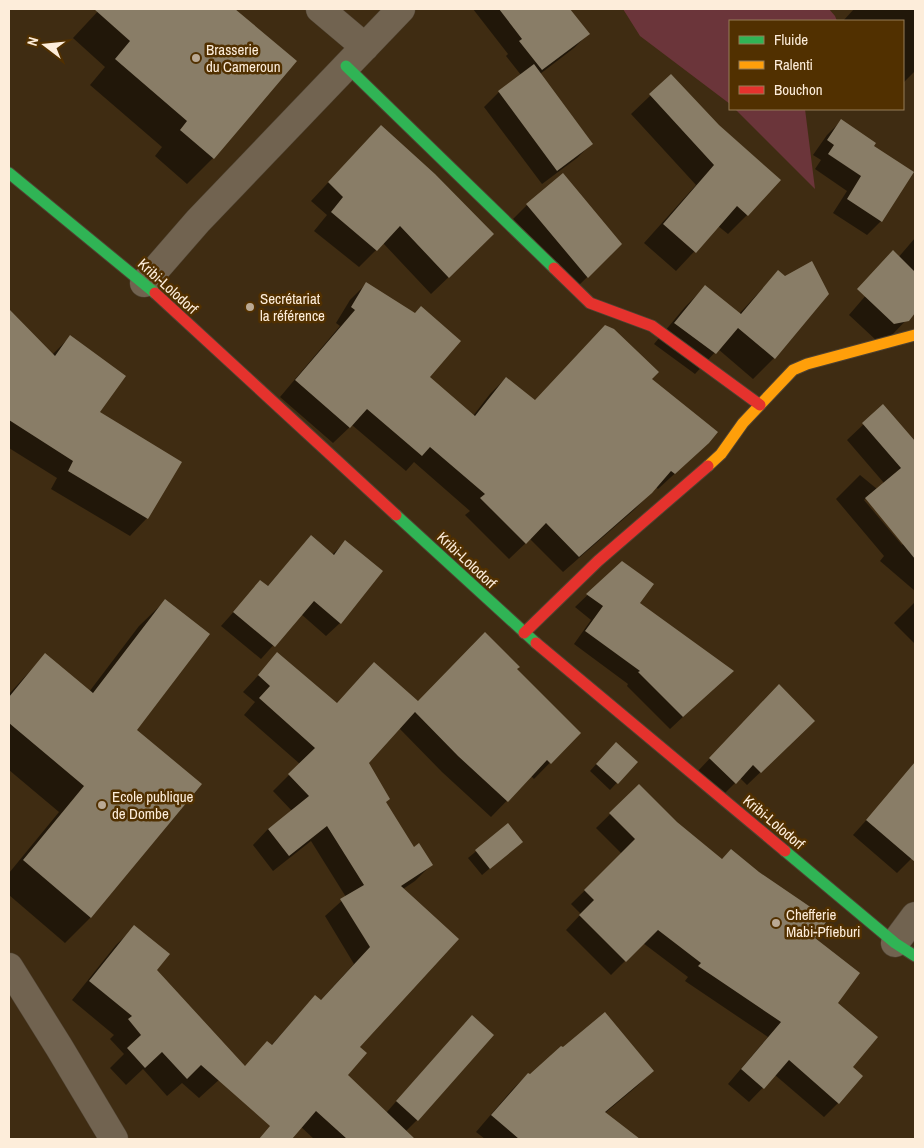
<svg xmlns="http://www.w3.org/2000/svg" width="924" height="1148" font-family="'Archivo Narrow',sans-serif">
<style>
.green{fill:#6b353a}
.shadow{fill:#0007;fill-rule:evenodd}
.building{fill:#897d67}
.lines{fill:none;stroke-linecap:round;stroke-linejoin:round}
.street-casing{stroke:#4f4231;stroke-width:29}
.fast-casing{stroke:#4f4231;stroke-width:13}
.slow-casing{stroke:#4f4231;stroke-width:13}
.jam-casing{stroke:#4f4231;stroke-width:13}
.street{stroke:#716350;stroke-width:28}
.fast{stroke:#30b455;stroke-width:11}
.slow{stroke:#ff9f0a;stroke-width:11}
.jam{stroke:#e5322d;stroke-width:11}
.poi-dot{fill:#baa994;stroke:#513000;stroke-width:2}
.labels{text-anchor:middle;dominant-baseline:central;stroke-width:5;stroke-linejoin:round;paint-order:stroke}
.poi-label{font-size:15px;fill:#fdedda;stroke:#513000;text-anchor:start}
.street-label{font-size:15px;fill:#fdedda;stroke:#513000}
</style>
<rect width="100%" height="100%" fill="#3f2c12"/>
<path class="green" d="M623,9H829L835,16L837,21H730V104L640,36Z
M735,109H805L815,189Z"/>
<path class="shadow" d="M100,9H234L295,62L213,158L187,184L155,156L162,147L90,85L105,67L73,38Z
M473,9H569L588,34L574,48L540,74L592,143L577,158L542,184L484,107L499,92L521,75L506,56L508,54Z
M854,9H915V71L903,83V21H843Z
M671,76L747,215L728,234L718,226L676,271L644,243L696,185L631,114Z
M841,121L881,221L867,235L833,213L847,191L815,169L821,160L813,155L827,135Z
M364,144L475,252L431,294L383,243L359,267L314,231L327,215L311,201Z
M527,205L621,244L573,291L513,219Z
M915,238V311L890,337L877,341L849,315Z
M778,272L784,278L827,294L774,358L753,379L718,349L695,374L654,344L685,307L706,286L739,314Z
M366,284L428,377L473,416L490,394L506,378L534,401L650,379L708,443L658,489L656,487L635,509L563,572L530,539L509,559L465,515L470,511L414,462L406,471L352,425L333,443L280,397L340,326L336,323L350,300Z
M9,311L52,355L70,337L98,412L147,518L130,536L51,489L57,478L9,448Z
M883,406L915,443V510L909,515L915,520V591L880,561L884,556L836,499L860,475L877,489L884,483L847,440ZM866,498L904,543L902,545L864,500Z
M311,537L332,555L345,542L340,623L326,636L301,614L261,659L221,626L261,581L267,587Z
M622,562L638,603L732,671L670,729L627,686L628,684L574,644L591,620L575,607Z
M165,601L91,917L65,943L9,895V873L59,812L9,770V694L45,655L89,692L139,626Z
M915,602V644L894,623Z
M278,654L336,704L418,703L516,669L579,733L534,779L531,776L491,817L442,772L399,728L367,762L385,803L414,849L431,865L415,881L403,889L358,1047L347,1076L386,1113L458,1031L417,1120L403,1134L398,1130L390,1139H314L245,1075L300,1013L315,997L320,1001L354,964L325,916L346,897L311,841L273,871L253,845L268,829L292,811L273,791L300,764L244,715L255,702L243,692Z
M766,699L800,734L747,785L740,778L722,796L697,772Z
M609,750L636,762L610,790L590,771Z
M904,778L915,788V855L897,873L853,835Z
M639,786L676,823L721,860L731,850L813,939L836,1003L851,1067L838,1103L824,1117L775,1075L749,1102L728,1084L768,1037L685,981L688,977L643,943L611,975L566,930L581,914L571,904L622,854L596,828Z
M508,825L521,842L482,875L468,858Z
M135,927L156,970L220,1079L199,1098L182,1083L167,1096L143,1069L126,1085L110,1068L124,1054L110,1039L114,1035L72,1000L116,945Z
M652,1071L636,1087L605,1113L638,1139H485L476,1132L512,1090L528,1074Z"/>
<path class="building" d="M94,9H235L297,61L214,159L180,130L187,121L115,59L130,41Z
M499,9H570L590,34L542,70L519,41L522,39Z
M534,64L593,144L557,171L498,91Z
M671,74L719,125L781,180L748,216L737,206L696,253L663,224L714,165L649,94Z
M841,119L876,143L874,146L914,172L882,222L847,199L861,176L828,154L834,145L827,140Z
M381,125L435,174L494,234L449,278L400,226L377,251L331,212L343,197L328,182Z
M563,173L622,244L588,278L526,204Z
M893,250L915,272V313L909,321L894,324L857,289Z
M812,261L829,294L775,359L738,328L716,354L674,323L705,285L741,314L778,270L785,276Z
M366,282L415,313L421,306L461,341L430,377L475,416L506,377L535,400L605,325L614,329L659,372L652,379L718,432L709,443L675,474L671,471L652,493L579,557L546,523L526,544L480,498L485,494L430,447L422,456L367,409L350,428L295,380L355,310L351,307Z
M9,309L55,356L70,335L126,376L100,412L182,462L148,519L68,471L73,461L9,420Z
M883,404L915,441V559L865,498L901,468L862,423Z
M311,535L334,555L345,540L383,571L341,624L314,601L275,647L233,612L260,580L268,586Z
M622,561L654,584L640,603L734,671L683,717L638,672L640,671L585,631L603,606L586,594Z
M165,599L210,634L137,730L202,784L91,918L23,860L84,786L9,723V697L45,653L93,693Z
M485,632L520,667L517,669L581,733L551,764L547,760L508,802L458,756L415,712L369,763L390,799L386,802L414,847L419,843L433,865L401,886L459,939L360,1047L367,1053L348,1075L415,1139H347L316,1111L292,1139H259L270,1126L201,1065L187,1079L162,1052L145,1068L127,1048L141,1035L128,1019L132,1016L89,981L134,925L170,954L157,970L245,1066L267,1041L272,1045L315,995L321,1000L370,947L340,899L364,885L327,826L289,856L268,829L309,796L288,774L315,748L259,698L270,686L258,675L277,652L337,703L374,662L418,701Z
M779,684L815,721L761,773L753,765L736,784L709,758Z
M616,742L638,762L618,784L596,764Z
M915,762V862L866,820Z
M639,784L677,822L722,859L731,849L759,872L828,919L815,938L860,973L838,1003L878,1037L853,1067L863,1076L839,1104L789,1060L764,1089L741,1069L781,1022L698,966L701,963L658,930L626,962L579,915L594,900L584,890L635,839L609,813Z
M508,823L523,842L490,869L475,850Z
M605,1012L654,1071L605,1112L640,1139H519L491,1115L528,1073L530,1074L561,1046L563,1047Z
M472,1015L494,1035L418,1121L396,1101Z"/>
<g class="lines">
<defs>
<path id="street" d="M320,9L365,47
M144,283L198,221L401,9
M895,943L915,916
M9,967L59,1047L114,1139"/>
<path id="fast" d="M346,66L554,268
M9,173L155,293
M396,515L536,643
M785,851L895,943L915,956"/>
<path id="slow" d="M708,466L721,454L743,423L793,370L807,364L915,335"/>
<path id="jam" d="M554,268L590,303L652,326L760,405
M155,293L396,515
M524,633L598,561L708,466
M536,643L785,851"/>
</defs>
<use href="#street" class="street-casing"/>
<use href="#fast" class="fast-casing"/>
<use href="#slow" class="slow-casing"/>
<use href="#jam" class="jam-casing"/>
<use href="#street" class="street"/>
<use href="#fast" class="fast"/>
<use href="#slow" class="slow"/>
<use href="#jam" class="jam"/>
</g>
<g class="poi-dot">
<circle cx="196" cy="58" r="5"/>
<circle cx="250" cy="307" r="5"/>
<circle cx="102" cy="805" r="5"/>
<circle cx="776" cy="923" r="5"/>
</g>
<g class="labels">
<g class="poi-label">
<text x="206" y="49">Brasserie<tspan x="206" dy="17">du Cameroun</tspan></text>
<text x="260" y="298">Secrétariat<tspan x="260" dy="17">la référence</tspan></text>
<text x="112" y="796">Ecole publique<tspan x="112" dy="17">de Dombe</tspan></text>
<text x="786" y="914">Chefferie<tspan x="786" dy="17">Mabi-Pfieburi</tspan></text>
</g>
<g class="street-label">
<text transform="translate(168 286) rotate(42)">Kribi-Lolodorf</text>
<text transform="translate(467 560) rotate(43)">Kribi-Lolodorf</text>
<text transform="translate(774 822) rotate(40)">Kribi-Lolodorf</text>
</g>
</g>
<rect width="924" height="1148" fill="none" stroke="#fdedda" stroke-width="20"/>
<rect x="729" y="20" width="175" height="90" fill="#513000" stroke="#967c57"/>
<rect x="739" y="36" width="25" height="8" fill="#30b455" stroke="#967c57"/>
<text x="774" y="45" font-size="15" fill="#fdedda">Fluide</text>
<rect x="739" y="61" width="25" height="8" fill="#ff9f0a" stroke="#967c57"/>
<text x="774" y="70" font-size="15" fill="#fdedda">Ralenti</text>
<rect x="739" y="86" width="25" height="8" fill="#e5322d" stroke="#967c57"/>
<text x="774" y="95" font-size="15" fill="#fdedda">Bouchon</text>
<g transform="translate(45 45) rotate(286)" stroke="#513000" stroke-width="4" paint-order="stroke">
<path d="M0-4L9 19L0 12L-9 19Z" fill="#fdedda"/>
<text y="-8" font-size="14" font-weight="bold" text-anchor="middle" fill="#fdedda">N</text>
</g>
</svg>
